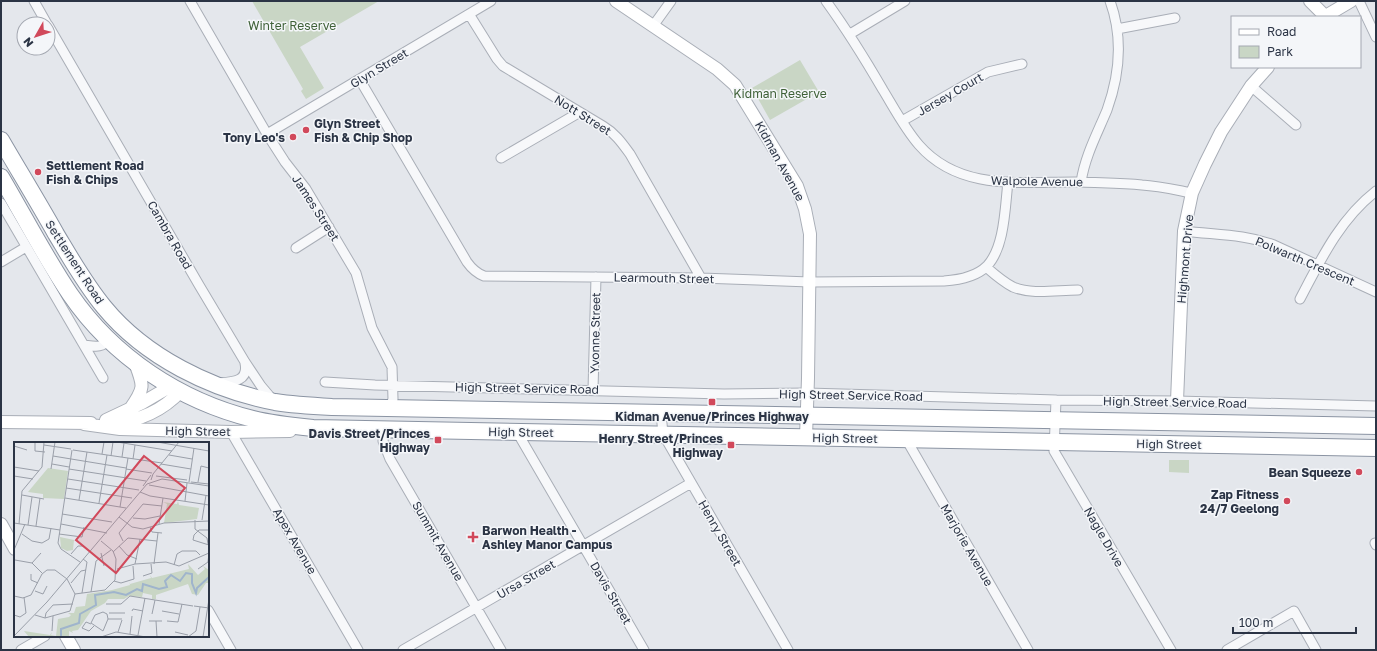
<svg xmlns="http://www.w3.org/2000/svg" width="1377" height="651" font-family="'Golos Text',sans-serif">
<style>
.green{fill:#c9d6c5}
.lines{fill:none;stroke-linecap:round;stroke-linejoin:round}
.street-casing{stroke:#a9aeb7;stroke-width:11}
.secondary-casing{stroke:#a9aeb7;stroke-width:14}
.highway-casing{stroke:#8b94a3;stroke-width:18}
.street{stroke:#f7f8fa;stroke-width:9}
.secondary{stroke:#fff;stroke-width:12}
.highway{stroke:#fff;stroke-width:16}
.poi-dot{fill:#d1495b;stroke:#f4f6f9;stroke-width:1.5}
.labels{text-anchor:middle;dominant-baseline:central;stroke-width:3;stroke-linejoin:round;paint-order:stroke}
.park-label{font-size:12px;fill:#3f6138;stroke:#f4f6f9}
.street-label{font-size:12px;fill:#2b3445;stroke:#f4f6f9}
.poi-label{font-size:12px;font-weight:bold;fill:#2b3445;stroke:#f4f6f9;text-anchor:end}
.inset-river{fill:none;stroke:#9fb4cc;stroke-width:2}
.inset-road{fill:none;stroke:#9a9fa9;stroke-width:1}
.view{fill:#d1495b;fill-opacity:0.15;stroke:#d1495b;stroke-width:2}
.inset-edge{fill:none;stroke:#2b3445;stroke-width:2}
</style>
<rect width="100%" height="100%" fill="#e4e7ec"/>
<path class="green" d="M252,1H379L300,47L324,88L306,99L301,91L303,89Z
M800,60L819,92L770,120L752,88Z
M1169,460H1189V473L1169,472Z"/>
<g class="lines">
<defs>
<path id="street" d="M34,1L47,24
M190,1L267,134L285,162L306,189L356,273L372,328L392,367L393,399L390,408
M826,1C847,30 865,59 883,90C894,108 905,129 919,145C961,193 1025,181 1081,182C1101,183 1122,183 1142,185C1159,186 1176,190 1192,193
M1359,1L1376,37
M469,14L497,59L503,66L603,126C615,133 622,143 630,154L701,278
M48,25L199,285L245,362L261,386L272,399
M653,26L671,1
M1117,29L1175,18
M850,34L905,1
M360,80L467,262C472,269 476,273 484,276L701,278L810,282L944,281C959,280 976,277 987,266C1005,247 1005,206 1008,182
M1251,86L1296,125
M902,121L988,72L1022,64
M267,134L491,1
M501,158L580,112
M1081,182C1085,156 1097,134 1107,110C1120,74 1123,37 1110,1
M1,203L103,378
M1184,231C1216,235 1244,234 1274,245L1376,292
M296,248L329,227
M1,262L26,247
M986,267C994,274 1003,282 1013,287C1032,295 1057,290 1078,290
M1300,299C1321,259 1340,219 1376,191
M84,345C93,346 103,349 109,339
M325,382L375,385L724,394L807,393L1056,400L1177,401L1376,406
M218,383C232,382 249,382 245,363
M593,390L596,277
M1056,400L1054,451L1171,650
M661,413L663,434L788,650
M384,429L383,441L390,459L501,650
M231,432L358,650
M517,432L644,650
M906,439L1028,650
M1375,543L1376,545
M208,610L231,650
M21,650L45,636
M403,650L691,483
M1227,650L1294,611L1316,650"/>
<path id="secondary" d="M616,1L717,69L735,85L797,186L805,209L810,234L808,378L806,437
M1310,1L1325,16
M1324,17L1351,1
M1177,401L1184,231L1192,193L1205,164L1221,132L1251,86L1268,67
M130,409C145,388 144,386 135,363
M106,420L142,403L171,386
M1,422L91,423
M113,423C139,421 163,410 181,391
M84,424L120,429L231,432L290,431
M1,524L15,549
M66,636L74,650"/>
<path id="highway" d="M1,140C19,171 38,202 56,234C71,259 85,284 104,307C145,357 212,390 275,402C294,405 313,406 332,407L1376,426
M1,177C24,216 45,257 70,294C113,357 180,401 253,419C273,424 293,426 313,428L1376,448"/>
</defs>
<use href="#street" class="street-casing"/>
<use href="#secondary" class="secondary-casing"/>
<use href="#highway" class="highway-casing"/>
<use href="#street" class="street"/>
<use href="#secondary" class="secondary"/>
<use href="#highway" class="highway"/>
</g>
<g class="poi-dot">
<circle cx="306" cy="130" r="4"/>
<circle cx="293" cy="137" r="4"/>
<circle cx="38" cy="172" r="4"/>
<rect x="708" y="398" width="8" height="8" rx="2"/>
<rect x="434" y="436" width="8" height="8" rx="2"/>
<rect x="727" y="441" width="8" height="8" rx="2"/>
<circle cx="1359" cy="472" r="4"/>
<circle cx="1287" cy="501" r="4"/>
<path d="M471 531h4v4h4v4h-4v4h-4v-4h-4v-4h4z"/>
</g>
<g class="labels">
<g class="park-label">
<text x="292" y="25">Winter Reserve</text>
<text x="780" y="93">Kidman Reserve</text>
</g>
<g class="street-label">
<text transform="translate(379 68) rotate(-31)">Glyn Street</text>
<text transform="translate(950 94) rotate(-30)">Jersey Court</text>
<text transform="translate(583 115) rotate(32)">Nott Street</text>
<text transform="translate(780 161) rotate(61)">Kidman Avenue</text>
<text transform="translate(1037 181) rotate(1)">Walpole Avenue</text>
<text transform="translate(316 208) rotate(57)">James Street</text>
<text transform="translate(170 235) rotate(60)">Cambra Road</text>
<text transform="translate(1185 259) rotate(-85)">Highmont Drive</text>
<text transform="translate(1305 261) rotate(23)">Polwarth Crescent</text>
<text transform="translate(75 262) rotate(57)">Settlement Road</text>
<text transform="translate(664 278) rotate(1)">Learmouth Street</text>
<text transform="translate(595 333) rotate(-89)">Yvonne Street</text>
<text transform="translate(527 388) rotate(1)">High Street Service Road</text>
<text transform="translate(851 395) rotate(1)">High Street Service Road</text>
<text transform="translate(1175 402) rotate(1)">High Street Service Road</text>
<text transform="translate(198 431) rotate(1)">High Street</text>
<text transform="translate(521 432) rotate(1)">High Street</text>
<text transform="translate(845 438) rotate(1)">High Street</text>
<text transform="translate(1169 444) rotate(1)">High Street</text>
<text transform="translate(720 533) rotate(60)">Henry Street</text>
<text transform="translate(1104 537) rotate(60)">Nagle Drive</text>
<text transform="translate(295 541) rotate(60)">Apex Avenue</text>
<text transform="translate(438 541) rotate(60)">Summit Avenue</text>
<text transform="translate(967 545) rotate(60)">Marjorie Avenue</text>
<text transform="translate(526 579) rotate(-30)">Ursa Street</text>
<text transform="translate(611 593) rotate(60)">Davis Street</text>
</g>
<g class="poi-label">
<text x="314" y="123" text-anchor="start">Glyn Street<tspan x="314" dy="14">Fish &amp; Chip Shop</tspan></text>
<text x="285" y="137">Tony Leo's</text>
<text x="46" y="165" text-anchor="start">Settlement Road<tspan x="46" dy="14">Fish &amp; Chips</tspan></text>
<text x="712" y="416" text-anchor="middle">Kidman Avenue/Princes Highway</text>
<text x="430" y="433">Davis Street/Princes<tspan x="430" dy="14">Highway</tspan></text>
<text x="723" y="438">Henry Street/Princes<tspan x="723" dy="14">Highway</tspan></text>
<text x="1351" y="472">Bean Squeeze</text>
<text x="1279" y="494">Zap Fitness<tspan x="1279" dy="14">24/7 Geelong</tspan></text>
<text x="482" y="530" text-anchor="start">Barwon Health -<tspan x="482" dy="14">Ashley Manor Campus</tspan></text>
</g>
</g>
<g transform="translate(14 442)">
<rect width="195" height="195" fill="#e4e7ec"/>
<path d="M34,26L54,29L50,57L29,56V52L14,50ZM164,59L165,63L185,66L183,77L150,81L153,62L149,60L163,62ZM46,95L60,98L59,108L53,109L47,106ZM174,122L184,133L191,127L189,124L195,128V141H192L184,153L178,152L174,142L142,153V157H138V153L129,151L128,155L115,154L110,157H94L91,161L77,169L64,188L58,189L59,191L55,189V195H15L10,189L36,193L38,190L37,193L42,194L44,177L55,175L57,173L54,171H60L62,165L71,164L73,152L98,148L116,143L115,139L116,142L137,136L136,133L138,136L175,127Z" fill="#c9d6c5"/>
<path class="inset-river" d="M47,195V187L65,181L66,172L82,163L81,153L100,150L112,153L123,147L128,149L129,142L145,147L153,145L151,139L157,133L166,139L172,131L178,132V141L182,151L183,146L195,135"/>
<path class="inset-road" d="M21,0V9L31,10M103,0L158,9M143,0L195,9M30,3L57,7M0,4L13,8M58,8L44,101L47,107L66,120M59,8L148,21M88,12L90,0M155,13L178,17M39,14L112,26M97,14L99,0M108,15L110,1M119,17L121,3M38,22L55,25M147,22L177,27M0,25L25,29M37,27L41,0M55,27L132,39M112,27L138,31M0,34L19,37M142,34L173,38M54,37L125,48M137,38L139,32L165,0M175,40L180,6M177,40L195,42M184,40L187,24L195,26M135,43L195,54M129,44L137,33M52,46L118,56M126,50L136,54L195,63M8,53L30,57M51,56L112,66M65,58L73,10M171,59L173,41M85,61L93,13M106,65L114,16M48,72L98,80M105,75L118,85L129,87L150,81L195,79M119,76L131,77L146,74M181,78V87L193,96L194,102M188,78L192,53M0,81L46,88M5,82L8,49L28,25L30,0M47,82L93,91M145,82L149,56M14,83L18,55M22,84L26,56M136,85L138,90L148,91M195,88H185L180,93L179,98L195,103M8,92L18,99L28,101L35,97L37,86M45,92L68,95L70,85M109,99L105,91L129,62L148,64M105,104L113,113L123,117M0,108L11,82M0,109V122M99,110L114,96L143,99M87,111L90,124M57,112L64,104H69M1,118L18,121L28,131M18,121L27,111M121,122L152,120L165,124L195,111M140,122L144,91M160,123L163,112L168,109H182L186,113M103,127L121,122L126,97M184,127L194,120L195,111M17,132V138L24,141M129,134L138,131L137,122M100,139L107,141L120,137L119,124M57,141L67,129L72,128M21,149L29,152L33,144M77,150L82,119L97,108M68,151L73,120L69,117M61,152L91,148L101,138L102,117L99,109L87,99M0,154L9,156L17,153L28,132L33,128H41L53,137L61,152L56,169L31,176L21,173M141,158L179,164M92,162H107L116,154L141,158M180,164L195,166M118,169L119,167L129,169M148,169L165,172M95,171H111M138,172L141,158M0,173L6,175L12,171L10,155M31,176L32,171L39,163L59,162M94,177H108M135,179H148M142,179L143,195M153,179L164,180L168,162M77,182L72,180L68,186L75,189L80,184M38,189L39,174M89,189L94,177L93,172L89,170L81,173L77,181L89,189M104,190L108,178M161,190L174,193M116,192L118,174M124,193L131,156M0,194L33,160L133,42L148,37L195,44M87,195L102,190L132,195M174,195L182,189L186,165M189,195L195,157"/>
<path class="view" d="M130,14L171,46L102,131L62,98Z"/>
<rect width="195" height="195" class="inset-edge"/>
</g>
<rect width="1377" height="651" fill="none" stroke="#2b3445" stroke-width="4"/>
<rect x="1231" y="16" width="130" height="52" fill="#f4f6f9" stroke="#a4a8b1"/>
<rect x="1239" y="29" width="20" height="6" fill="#ffffff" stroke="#a4a8b1"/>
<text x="1267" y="36" font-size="12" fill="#2b3445">Road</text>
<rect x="1239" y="46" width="20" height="12" fill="#c9d6c5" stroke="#a4a8b1"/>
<text x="1267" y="56" font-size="12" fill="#2b3445">Park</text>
<g transform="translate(36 36) rotate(231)"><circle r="19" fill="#f4f6f9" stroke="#a4a8b1"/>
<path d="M0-3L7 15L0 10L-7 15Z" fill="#d1495b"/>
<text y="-6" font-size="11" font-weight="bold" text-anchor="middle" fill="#2b3445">N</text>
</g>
<path d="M1233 627v6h123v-6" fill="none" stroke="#2b3445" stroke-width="2"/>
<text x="1239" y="627" font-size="12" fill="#2b3445" stroke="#f4f6f9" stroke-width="3" paint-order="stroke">100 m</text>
</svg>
